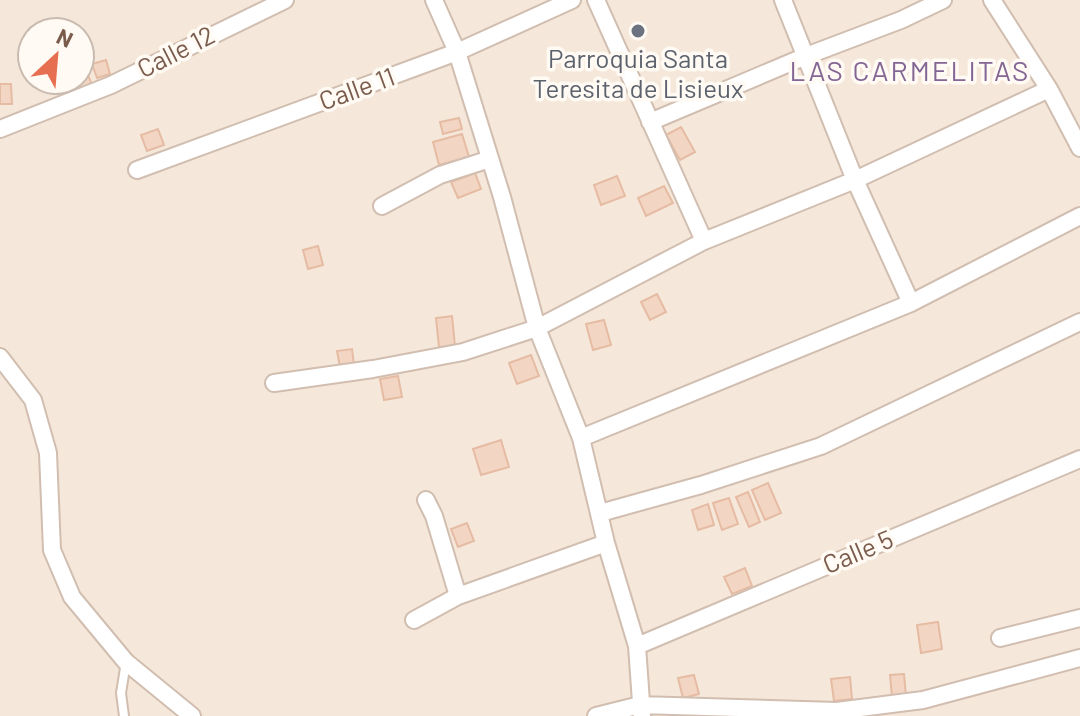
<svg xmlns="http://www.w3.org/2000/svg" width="1080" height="716" font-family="Barlow,sans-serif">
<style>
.residential{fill:#f5e8da;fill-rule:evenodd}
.building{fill:#f3d5c3;stroke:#e6bba3;stroke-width:2}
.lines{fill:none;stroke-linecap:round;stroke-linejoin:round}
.service-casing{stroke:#d1beb0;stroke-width:12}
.minor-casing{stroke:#d1beb0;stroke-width:20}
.service{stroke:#fff;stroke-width:8}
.minor{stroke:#fff;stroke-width:16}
.worship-dot{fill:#6b7280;stroke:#fffaf3;stroke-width:3}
.labels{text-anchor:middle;stroke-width:7;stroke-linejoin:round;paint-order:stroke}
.street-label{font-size:26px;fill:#7a5c4d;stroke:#fffaf3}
.worship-label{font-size:26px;fill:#5b616d;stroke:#fffaf3}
.neighbourhood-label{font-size:28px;letter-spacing:2px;fill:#846695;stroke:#fffaf3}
</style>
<rect width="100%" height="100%" fill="#fdf6ec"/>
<!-- residential -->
<path class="residential" d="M0,0h1080v716h-1080zM32,32h48v48h-48z"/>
<!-- building -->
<path class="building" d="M106,60l4,14 -13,4 -5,-14z
M84,65l8,20 -14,5 -4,-10h6v-14z
M56,80h16l3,7 -12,6z
M0,84h11l1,20h-12z
M459,118l3,11 -19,5 -3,-12z
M681,127l14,25 -15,8 -14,-25z
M158,129l6,16 -17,6 -6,-16z
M462,134l7,23 -30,8 -6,-23z
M475,173l6,16 -23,9 -7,-16z
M617,176l8,20 -24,9 -7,-20z
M664,186l9,17 -27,13 -8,-18z
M318,246l5,19 -15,4 -5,-19z
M657,294l9,18 -16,8 -9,-18z
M452,316l3,30 -16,1 -3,-29z
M604,320l7,25 -18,5 -7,-26z
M352,349l2,16 -14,2 -3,-16z
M531,355l8,21 -22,8 -8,-21z
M398,376l4,21 -18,3 -4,-21z
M501,440l8,27 -28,8 -8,-26z
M768,483l13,30 -16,7 -13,-30z
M748,492l12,30 -11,5 -13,-30z
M729,498l9,26 -16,6 -9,-27z
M708,504l6,21 -16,5 -6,-20z
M467,523l7,18 -16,6 -7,-18z
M745,568l7,18 -20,8 -8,-17z
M938,622l4,27 -21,4 -4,-28z
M904,674l2,22 -14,1 -2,-22z
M694,675l5,19 -16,4 -5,-20z
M850,677l2,22 -18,2 -3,-22z"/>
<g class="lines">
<defs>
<path id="service" d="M124,716l-3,-23 5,-31"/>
<path id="minor" d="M434,0l23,52 45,145 35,131 44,110 25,105 31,103 5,70
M596,0l108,241
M783,0l72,180 56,123
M992,0l57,89 31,59
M650,122l156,-66 95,-36 42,-20
M0,129l111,-44 174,-85
M137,170l320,-118 115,-52
M382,206l58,-31 50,-16
M0,357l33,43 15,53 4,97 20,47 54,65 66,54
M274,383l99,-14 90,-17 74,-24 167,-87 151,-61 194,-91
M581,438l330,-135 169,-87
M426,500l8,16 24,80
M600,513l101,-28 120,-39 259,-124
M414,620l44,-24 148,-53
M1000,638l80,-20
M637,646l443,-187
M596,716l44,-11 197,6 86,-11 157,-42"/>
</defs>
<!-- service casing -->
<use href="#service" class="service-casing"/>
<!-- minor casing -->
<use href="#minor" class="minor-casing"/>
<!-- service -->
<use href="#service" class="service"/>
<!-- minor -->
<use href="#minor" class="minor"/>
</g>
<!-- markers -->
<circle class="worship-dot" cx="638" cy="31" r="8"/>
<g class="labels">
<!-- street labels -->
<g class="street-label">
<text transform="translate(176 52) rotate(-27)" y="9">Calle 12</text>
<text transform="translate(357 89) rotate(-20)" y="9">Calle 11</text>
<text transform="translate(858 552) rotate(-23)" y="9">Calle 5</text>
</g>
<!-- worship labels -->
<g class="worship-label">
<text x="638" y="68">Parroquia Santa<tspan x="638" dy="30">Teresita de Lisieux</tspan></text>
</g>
<!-- neighbourhood labels -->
<g class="neighbourhood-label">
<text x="910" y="81">LAS CARMELITAS</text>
</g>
</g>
<!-- north arrow -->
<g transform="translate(56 56) rotate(26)"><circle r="38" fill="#fffaf3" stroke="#cabbb1" stroke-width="2"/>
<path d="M0-6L14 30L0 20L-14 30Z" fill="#e76f51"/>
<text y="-12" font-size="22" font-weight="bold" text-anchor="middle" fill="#7a5c4d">N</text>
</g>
</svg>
